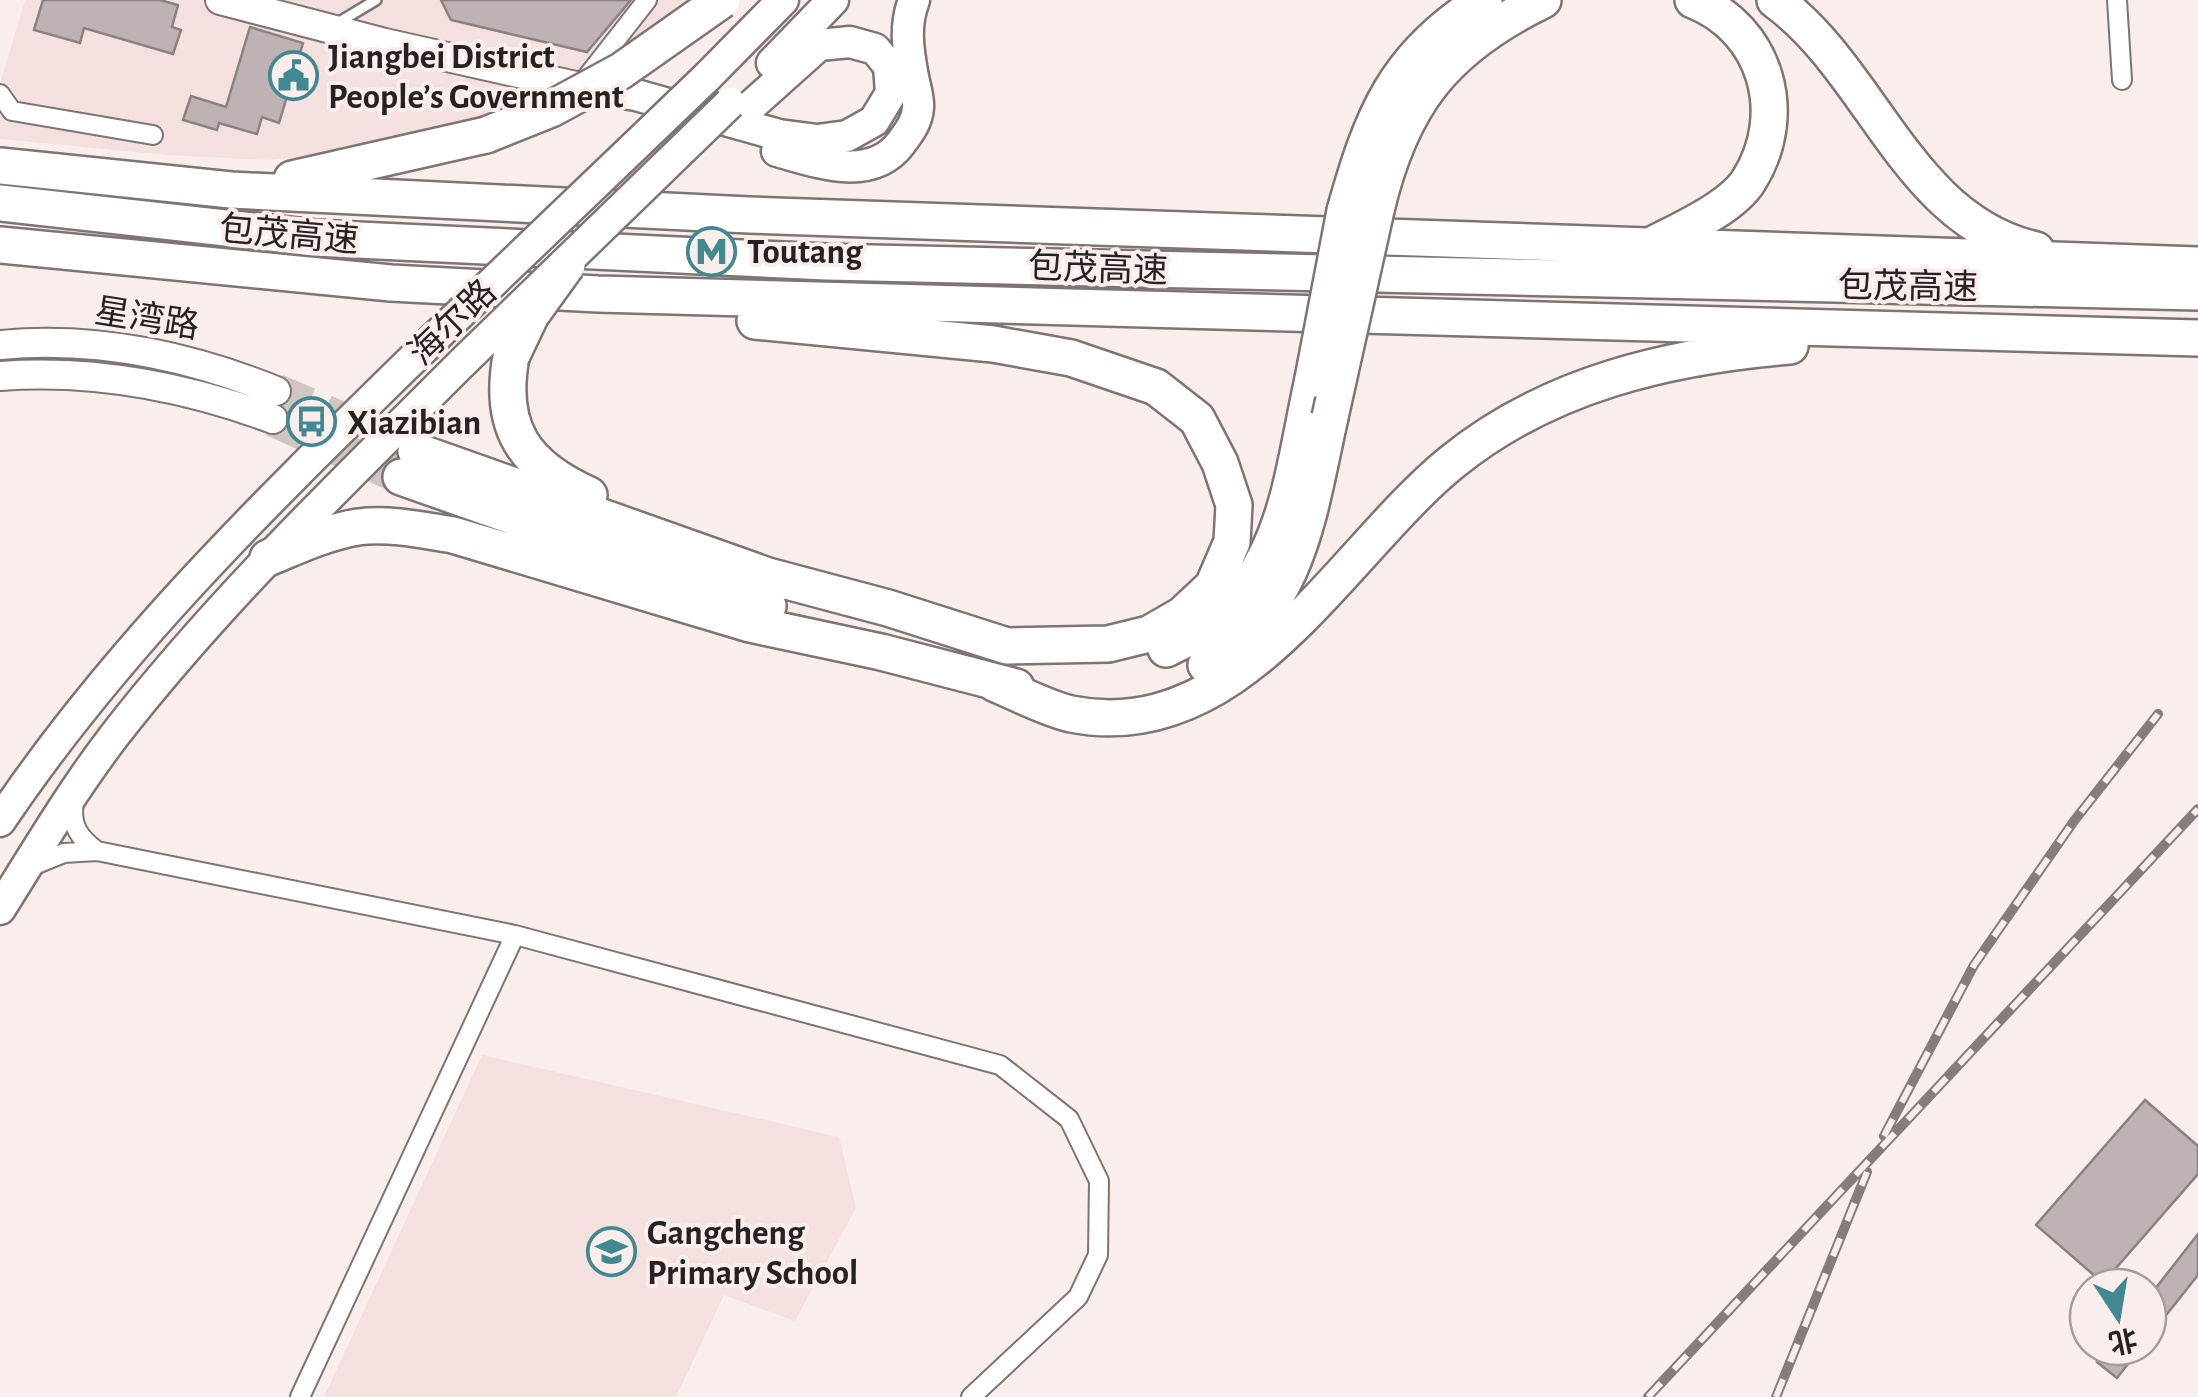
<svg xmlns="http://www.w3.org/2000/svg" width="2198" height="1397" font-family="'Alegreya Sans','Noto Sans SC',sans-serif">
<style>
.built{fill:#f4e0de}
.building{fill:#beb3b2;stroke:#8a8180;stroke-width:2.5}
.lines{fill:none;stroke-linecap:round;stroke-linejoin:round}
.highway-tunnel{stroke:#cfc5c3;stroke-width:35;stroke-dasharray:35 18;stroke-linecap:butt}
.lane-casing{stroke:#7e7473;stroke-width:14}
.street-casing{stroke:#7e7473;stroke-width:22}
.secondary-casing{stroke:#7e7473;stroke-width:32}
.primary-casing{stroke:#7e7473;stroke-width:35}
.highway-casing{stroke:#7e7473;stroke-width:40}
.lane{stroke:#fff;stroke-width:9}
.street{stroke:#fff;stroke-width:18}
.secondary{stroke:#fff;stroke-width:28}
.primary{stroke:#fff;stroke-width:30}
.highway{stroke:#fff;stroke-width:35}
.rail-casing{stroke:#857d7c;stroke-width:10}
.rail{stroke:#f9eeec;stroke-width:6;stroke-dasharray:19;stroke-linecap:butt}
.primary-bridge-casing{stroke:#7e7473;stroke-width:35;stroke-linecap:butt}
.highway-bridge-casing{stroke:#7e7473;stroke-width:40;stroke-linecap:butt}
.primary-bridge{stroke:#fff;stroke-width:30}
.highway-bridge{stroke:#fff;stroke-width:35}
.labels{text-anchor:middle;stroke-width:8;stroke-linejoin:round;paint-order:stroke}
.poi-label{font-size:35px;font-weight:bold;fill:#262221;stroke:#f9eeec;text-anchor:start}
.street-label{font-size:35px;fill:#262221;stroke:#f9eeec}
</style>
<rect width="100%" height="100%" fill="#f9eeec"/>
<!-- built -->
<path class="built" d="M25,0h678l-103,68 -88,42 -108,31 -77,14 -61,5 -99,-5 -167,-16v-55z
M482,1055l357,82 17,71 -61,113 -71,-26 -48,102h-352z"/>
<!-- building -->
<path class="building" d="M43,0h117l18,5 -6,22 9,3 -8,24 -89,-26 -4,15 -46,-13z
M441,0h190l-44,52 -136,-32z
M250,27l53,16 -24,80 -17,-6 -5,17 -38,-11 -2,7 -34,-10 8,-24 35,11z
M2145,1100l53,46v28l-95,109 -67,-58z
M2198,1234v41l-50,63v-40z
M2109,1347h32l-24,31 -20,-16z"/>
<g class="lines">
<!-- highway-tunnel -->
<path class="highway-tunnel" d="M276,391l139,60
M273,419l128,58"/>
<defs>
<path id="lane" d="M336,24l40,-24"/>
<path id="street" d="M2117,0l5,80
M583,82l64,-82
M0,94l12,17 141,24
M74,802c-4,23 5,36 23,49
M32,866l32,-13 33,-2 418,84 485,130 69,54 30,62 -1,74 -20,42 -107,100
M300,1397l215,-462"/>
<path id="secondary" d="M220,0l165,43 195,44
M0,345c96,-9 187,10 276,46
M0,376c95,-7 184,10 273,43"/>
<path id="primary" d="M772,63l61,-63
M706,78l77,-78
M580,87l56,8 143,40 38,5 30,-4 27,-15 17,-28 -2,-27 -14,-17 -25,-7 -31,3 -77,69
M777,151c40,11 94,32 124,-8 8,-11 16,-21 17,-35 1,-9 -3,-21 -5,-31 -5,-27 -9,-51 1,-77
M0,821c119,-177 272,-324 424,-473
M0,909c37,-59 72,-118 114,-173 105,-135 228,-253 349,-374"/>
<path id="highway" d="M1775,0c98,71 132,221 261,250
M0,166l231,24 518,25 1449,50
M292,179l194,-44
M0,203l315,35 512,24 1371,30
M1376,210c25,-107 69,-162 167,-210
M1345,211c27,-96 50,-156 139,-211
M1654,244c27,-14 79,-37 95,-64 41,-65 18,-151 -56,-180
M0,245l391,38 207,11 1600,44
M511,357c-13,71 13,109 78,138
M416,451l352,125 120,32 119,38 101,-2 41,-10 33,-19 31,-29 19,-44 2,-37 -14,-42 -23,-44 -41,-32 -85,-29 -78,-14 -238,-23
M401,477l367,129
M268,558c29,-12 59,-26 90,-31 32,-4 64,3 95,8l297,89 131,28 135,35
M1166,649c120,-55 122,-156 147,-270
M1206,665c94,-57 102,-150 124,-248
M994,683c24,10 51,25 77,31 170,34 270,-162 381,-252 96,-78 217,-106 338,-116"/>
</defs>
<!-- lane casing -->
<use href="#lane" class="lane-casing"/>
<!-- street casing -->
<use href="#street" class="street-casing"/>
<!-- secondary casing -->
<use href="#secondary" class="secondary-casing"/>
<!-- primary casing -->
<use href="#primary" class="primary-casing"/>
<!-- highway casing -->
<use href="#highway" class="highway-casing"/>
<!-- lane -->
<use href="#lane" class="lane"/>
<!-- street -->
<use href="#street" class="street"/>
<!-- secondary -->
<use href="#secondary" class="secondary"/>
<!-- primary -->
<use href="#primary" class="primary"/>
<!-- highway -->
<use href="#highway" class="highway"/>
<defs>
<path id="rail" d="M1884,1136l90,-171 100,-144 84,-107
M1648,1397l550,-588
M1776,1397l91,-225"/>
</defs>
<!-- rail casing -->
<use href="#rail" class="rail-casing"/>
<!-- rail -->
<use href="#rail" class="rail"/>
<defs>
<path id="primary-bridge" d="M424,348l282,-270
M463,362l267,-259"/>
<path id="highway-bridge" d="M486,135l65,-26 70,-38 101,-71
M511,357l20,-42 36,-50
M1313,379l32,-168
M1330,417l46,-207"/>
</defs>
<!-- primary-bridge casing -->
<use href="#primary-bridge" class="primary-bridge-casing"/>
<!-- highway-bridge casing -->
<use href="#highway-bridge" class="highway-bridge-casing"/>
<!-- primary-bridge -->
<use href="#primary-bridge" class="primary-bridge"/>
<!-- highway-bridge -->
<use href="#highway-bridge" class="highway-bridge"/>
</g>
<!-- icons -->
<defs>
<symbol id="civic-ring" viewBox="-11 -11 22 22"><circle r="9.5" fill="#f9eeec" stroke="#428891" stroke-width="1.5"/><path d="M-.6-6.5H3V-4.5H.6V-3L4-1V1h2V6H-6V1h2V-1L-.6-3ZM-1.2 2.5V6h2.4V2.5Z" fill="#428891"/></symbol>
<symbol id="metro-ring" viewBox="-11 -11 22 22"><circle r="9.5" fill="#f9eeec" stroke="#428891" stroke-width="1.5"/><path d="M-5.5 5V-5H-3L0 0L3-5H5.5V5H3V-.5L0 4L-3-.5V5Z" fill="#428891"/></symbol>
<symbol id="bus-ring" viewBox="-11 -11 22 22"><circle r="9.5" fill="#f9eeec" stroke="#428891" stroke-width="1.5"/><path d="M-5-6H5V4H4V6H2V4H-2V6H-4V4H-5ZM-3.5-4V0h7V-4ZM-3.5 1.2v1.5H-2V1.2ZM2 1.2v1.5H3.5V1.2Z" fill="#428891"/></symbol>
<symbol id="school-ring" viewBox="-11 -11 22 22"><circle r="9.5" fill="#f9eeec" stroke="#428891" stroke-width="1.5"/><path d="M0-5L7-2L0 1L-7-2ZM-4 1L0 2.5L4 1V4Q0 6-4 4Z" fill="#428891"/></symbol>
</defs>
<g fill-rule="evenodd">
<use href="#civic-ring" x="266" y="48" width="55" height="55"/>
<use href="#metro-ring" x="684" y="224" width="55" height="55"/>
<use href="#bus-ring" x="284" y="394" width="55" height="55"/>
<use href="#school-ring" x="584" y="1224" width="55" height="55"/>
</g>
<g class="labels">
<!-- poi labels -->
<g class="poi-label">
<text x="328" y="68">Jiangbei District<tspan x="328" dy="40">People’s Government</tspan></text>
<text x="747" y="263">Toutang</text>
<text x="347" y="434">Xiazibian</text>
<text x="647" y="1244">Gangcheng<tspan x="647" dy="40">Primary School</tspan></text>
</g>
<!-- street labels -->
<g class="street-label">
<text transform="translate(289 234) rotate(5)" y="12">包茂高速</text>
<text transform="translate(1098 268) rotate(2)" y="12">包茂高速</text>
<text transform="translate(1908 286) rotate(1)" y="12">包茂高速</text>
<text transform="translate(147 318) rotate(9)" y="12">星湾路</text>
<text transform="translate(452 322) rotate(-44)" y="12">海尔路</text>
</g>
</g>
<!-- north arrow -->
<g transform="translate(2118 1317) rotate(168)"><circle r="48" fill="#f9eeec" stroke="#a59c9b" stroke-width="2.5"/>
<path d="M0-8L18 38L0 25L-18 38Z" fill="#428891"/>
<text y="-15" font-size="28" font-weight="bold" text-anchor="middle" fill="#262221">北</text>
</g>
</svg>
